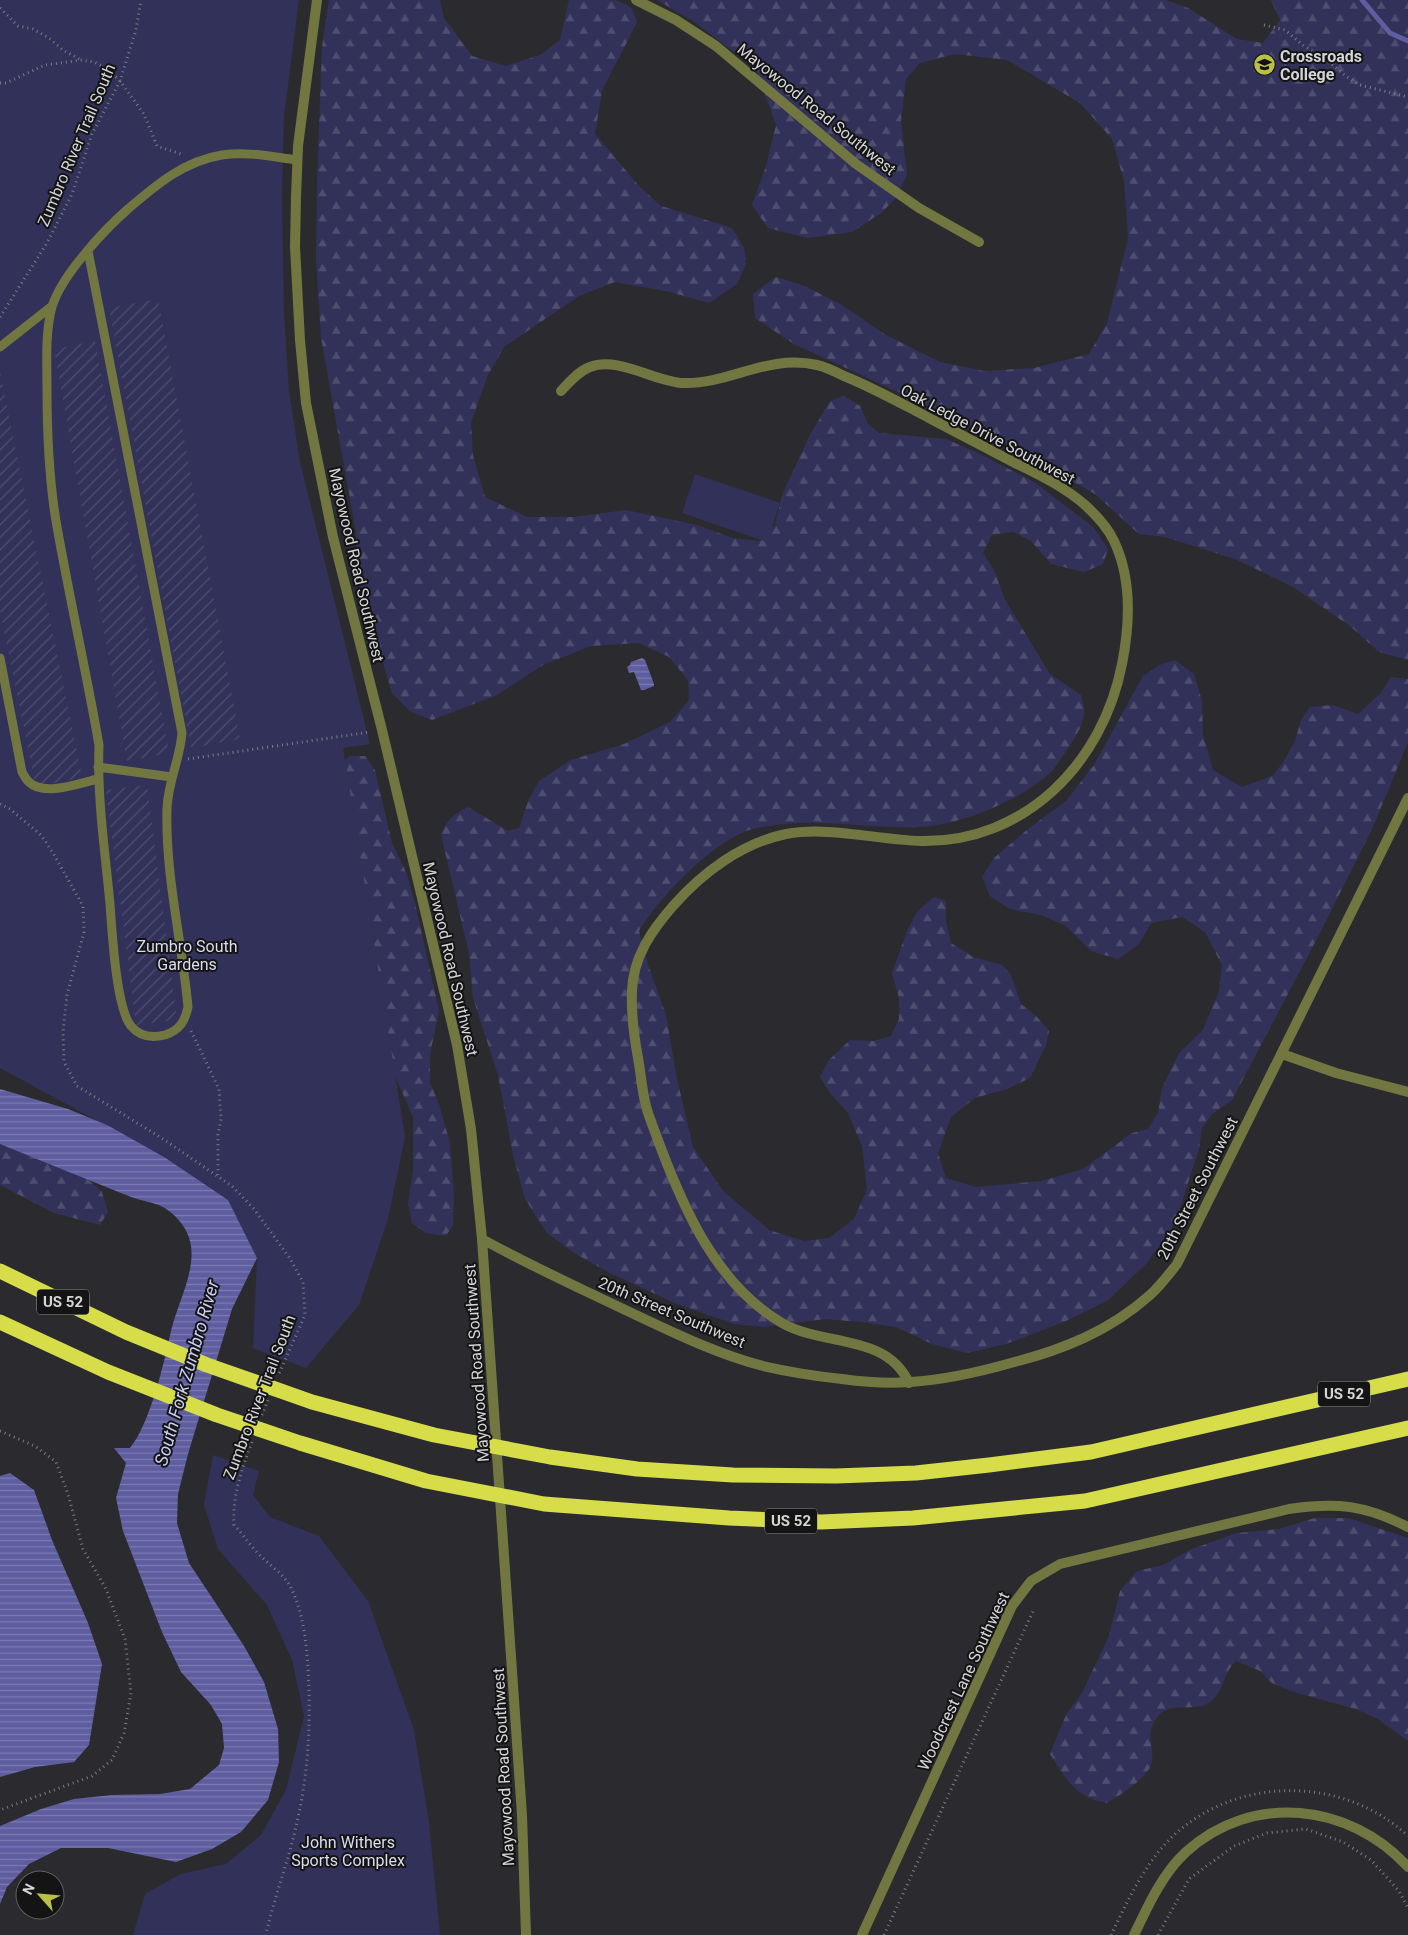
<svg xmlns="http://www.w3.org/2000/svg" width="1408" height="1935" font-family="Roboto,sans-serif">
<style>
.forest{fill:url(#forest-firs)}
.park{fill:#323159}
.garden{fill:url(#garden-furrows)}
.water{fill:url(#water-rules)}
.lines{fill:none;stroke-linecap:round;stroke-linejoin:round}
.stream{stroke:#5e5da0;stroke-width:5}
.path{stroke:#7c7c7f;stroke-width:3;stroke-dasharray:1 4;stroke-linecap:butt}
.service{stroke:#727641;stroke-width:9}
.minor{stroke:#727641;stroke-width:10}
.tertiary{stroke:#727641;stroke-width:10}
.motorway{stroke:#d6dd49;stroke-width:15}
.labels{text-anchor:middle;stroke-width:4;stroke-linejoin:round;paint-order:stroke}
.shield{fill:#141415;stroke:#9b9b9d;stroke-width:1}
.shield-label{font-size:15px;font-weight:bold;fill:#d5d5d7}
.poi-label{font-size:16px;font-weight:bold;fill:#d5d5d7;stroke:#141415;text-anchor:start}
.street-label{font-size:16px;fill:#d5d5d7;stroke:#141415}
.park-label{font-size:16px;fill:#dadcf0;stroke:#141415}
.water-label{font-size:18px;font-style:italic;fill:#cbcdf4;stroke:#141415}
</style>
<defs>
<pattern id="forest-firs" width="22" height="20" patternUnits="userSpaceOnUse" patternTransform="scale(1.25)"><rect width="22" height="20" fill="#323159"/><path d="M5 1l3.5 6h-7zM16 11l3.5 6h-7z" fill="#4f4e70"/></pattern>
<pattern id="garden-furrows" width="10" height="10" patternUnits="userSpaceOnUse" patternTransform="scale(1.25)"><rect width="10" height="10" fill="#323159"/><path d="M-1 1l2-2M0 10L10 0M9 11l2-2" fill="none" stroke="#4f4e70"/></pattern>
<pattern id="water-rules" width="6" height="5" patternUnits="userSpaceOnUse" patternTransform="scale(1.25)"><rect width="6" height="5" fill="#5e5da0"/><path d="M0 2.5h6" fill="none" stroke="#7c7bb1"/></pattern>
</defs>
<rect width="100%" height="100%" fill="#2b2b2f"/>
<!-- forest -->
<path class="forest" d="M329,0h111l4,18 28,38 34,10 34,-11 20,-15 9,-40h46l16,7 6,15 -35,69 -7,43 44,52 22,20 71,22 12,20 2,16 -9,20 -28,19 -39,-11 -55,-10 -36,14 -75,51 -16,28 -17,47 2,34 12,41 42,20h47l52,-7 71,15 36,13 26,3 16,-16 7,-30 29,-62 19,-32 14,-5 16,10 8,18 11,9 67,6 32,14 56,29 59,45 15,22 -5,15 -19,8 -33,-8 -20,-23 -18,-9 -21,3 -9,18 11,17 11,30 45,74 31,21c1,5 3,10 3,15 1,15 -12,32 -20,44 -4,5 -7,11 -11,16 -27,28 -94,56 -134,57 -55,2 -111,-12 -166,2 -38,9 -95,70 -114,102l9,34 18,50 11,64 16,68 30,44 46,39 35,11 25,-3 25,-19 13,-29 -5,-44 -14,-33 -18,-20 -10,-16 9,-17 21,-20 24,1 17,-5 8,-17v-21l-7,-25 15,-42 10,-19 17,-15 12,4v20l5,22 22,14 29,8 9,10 10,29 16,13 12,14 -3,14 -16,33 -23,11 -32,9 -24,19 -13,36 8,25 30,9 66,-6 41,-12 49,-36 16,-4 10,-16 4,-25 17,-35 24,-23 16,-39 3,-26 -17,-33 -23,-15 -31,6 -12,21 -21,15 -27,-8 -25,-25 -25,-11 -31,-6 -20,-13 -8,-19 13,-20 33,-28 38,-28 28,-36 49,-89 17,-11 15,-5 19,14 8,27 1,34 10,35 29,17 30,-11 10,-12 13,-23 6,-21 9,-13 23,-2 25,9 23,-21 10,-16 17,2v63l-2,5 -34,82 -51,102 -89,169 -20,14 -10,14 -3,21 -24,74 -29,41 -39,37 -41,20 -60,23 -39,9 -35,-9 -36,-17 -35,-5 -36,-3 -63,8 -28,-3 -57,-20 -67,-31 -36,-20 -27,-20 -22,-34 -12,-44 -15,-80 -25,-77 -4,-45 -28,-118c4,-13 14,-22 27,-28l40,24 11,-3 9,-27 11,-20 32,-21 53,-16 46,-22 19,-22 -1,-20 -19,-23 -30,-14 -48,3 -48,19 -46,30 -65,25 -21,-8 -19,-19 -36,-122v-39l-35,-194 -5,-78 1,-80 5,-134z
M657,0h509l22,8 49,31 26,4 17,-23 -9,-20h137v660l-29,-8 -29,-26 -57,-39 -58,-28 -70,-22 -26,-3 -44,-40 -58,-33 -74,-39 -169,-78 -39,-26 -2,-24 23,-17 29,9 37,19 44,30 54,27 44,9 50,-3 55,-14 18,-31 21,-85 -4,-57 -12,-42 -32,-36 -73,-43 -52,-6 -35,9 -14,16 -5,42 6,54 -12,24 -14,14 -29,19 -44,6 -40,-10 -16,-23 14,-39 10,-41 -20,-56 -60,-46z
M350,756h15l10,14 17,73 14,29 9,31 24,108 -9,43v29l9,21 11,39 4,51 -1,31 -7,11 -20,-3 -14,-10 -4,-19 5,-33v-54l-32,-73 -41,-280z
M0,1134l75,34 27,24 6,20 -8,13 -46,-12 -54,-28z
M1315,1518h33l60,20v203l-30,-22 -22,-10 -59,-16 -24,-9 -13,-13 -24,-10c-14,12 -11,33 -29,43 -13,7 -37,-2 -48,11 -18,19 0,39 -10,54 -10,15 -28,25 -42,34 -32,-5 -41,-24 -57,-49l16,-39 16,-22 27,-57 11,-45 17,-20 26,-6 29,-16 45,-16 42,-4z"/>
<!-- park -->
<path class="park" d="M0,0h299l-15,116 -2,77 2,121 5,77 11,71 70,282 -27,4 62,389 -17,82 -29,86 -53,63 -53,-20 4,-90 -29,-58 -64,-43 -164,-89z
M695,474l85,29 -13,39 -85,-29z
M213,1455l46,16 -6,24 17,22 49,19 49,65 46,129 15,92 11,113h-307l12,-41 36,-20 45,-10 35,-29 25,-45 18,-74 -12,-56 -25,-55 -49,-56 -14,-44z"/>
<!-- garden -->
<path class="garden" d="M158,299l82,440 -49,9 -82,-440z
M95,341l74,412 -42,8 -73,-412z
M0,372l82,405 -46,10 -36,-177z
M147,785l30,235 -41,5 -30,-235z"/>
<!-- water -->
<path class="water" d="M642,658l3,2 9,24v2l-10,4h-3l-7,-18 -5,1 -2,-6 3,-2 1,-3z
M0,1089l68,20 39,16 57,32 64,43 29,58 -25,51 -44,145 -10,40 -1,29 12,40 55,83 20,36 14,47 1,33 -11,38 -27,32 -29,17 -36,13 -68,-14h-47l-32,16 -22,23 -7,17v-78l41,-17 33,-10 38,-4 48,-1 30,-5 29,-24 5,-17 -2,-24 -11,-19 -30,-33 -19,-40 -39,-101 -7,-33 10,-35 -12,-15h16c20,-24 34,-85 41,-117 6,-26 24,-58 20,-85 -2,-16 -14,-31 -28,-39 -9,-5 -22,-6 -32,-10 -44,-18 -88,-35 -131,-53z
M10,1473l24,17 18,50 36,83 14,41 -13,81 -15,17 -39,5 -35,10v-301z"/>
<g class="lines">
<!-- stream -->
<path class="stream" d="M1362,0l28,33 18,8"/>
<!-- path -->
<path class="path" d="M0,8l18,18 15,3 16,9 14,12 18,10
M1264,25l21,5 19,16 24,15 19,16 13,8 48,12
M0,83h6l39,-18 37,-5 12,2 12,6 14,13 24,33 13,32 27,9
M0,317l47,-74 25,-49 20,-60 28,-53 16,-51 5,-30
M188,759l182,-27
M0,804l10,5 31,26 12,18 30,53 1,26 -17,63 -4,37 1,30 13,24 83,51 72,49 22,23 35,48 14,25 2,33 -27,61
M191,1031l28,58 2,30 -3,16v40
M262,1415l6,-15
M0,1431l35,15 21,16 12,32 15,55 23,40 19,50 6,54 -7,40 -12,27 -20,16 -92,34
M252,1442c-10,27 -20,54 -18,83 9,9 13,17 22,26 9,11 28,23 34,35 13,25 16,54 18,81 3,53 1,103 -11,155 -8,38 -23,75 -31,113
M884,1935l150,-326
M1111,1935c17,-35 34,-72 62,-99 65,-61 171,-60 235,0
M1158,1935l31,-56 45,-33 33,-13 39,-4 37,13 28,18 28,31 9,17"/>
<!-- service -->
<path class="service" d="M88,251l94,482c-2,26 -14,49 -15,75 -2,67 15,133 21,199 -3,14 -8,23 -23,28 -12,3 -25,2 -34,-9 -15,-18 -19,-96 -21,-122 -5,-53 -13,-106 -11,-159 -13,-75 -30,-149 -43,-224 -7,-43 -9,-88 -9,-132 0,-26 -2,-57 5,-82 9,-31 52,-77 76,-98 28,-24 56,-48 94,-54 25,-4 51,2 75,5
M0,347l52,-41
M0,658l22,114c2,3 4,8 7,10 15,15 51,1 69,-3
M98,767l74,10"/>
<!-- minor -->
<path class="minor" d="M636,0l40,20 40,26 140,118 63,44 60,34
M561,391c8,-9 18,-20 29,-24 28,-11 65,15 94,16 46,1 83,-29 133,-18 9,2 19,7 27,11 30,12 58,28 87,43 29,15 57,30 86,45 23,11 47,23 67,40 10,9 24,24 30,37 18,38 16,83 8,123 -19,99 -97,179 -201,177 -43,-1 -92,-15 -135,-7 -44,9 -83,38 -113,72 -21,24 -40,51 -41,85 -1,22 2,45 6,67 3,16 4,33 8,48 3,12 9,25 13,37 25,67 58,142 123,180 42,24 104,10 127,60
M1282,1054l54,19 72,19
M862,1935l150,-329 19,-25 29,-17 229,-55c48,-7 76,-4 119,18
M1134,1935c14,-29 28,-61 52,-83 66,-60 164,-49 222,15"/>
<!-- tertiary -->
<path class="tertiary" d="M317,0l-19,146 -2,51 -1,50 5,93 6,63 27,134 49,193 75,315 14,84 11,110 40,576 4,120
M482,1239c45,25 91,46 137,68 47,22 94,46 144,59 26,6 52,10 79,13 22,3 46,5 68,3 34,-2 69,-10 101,-19 51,-13 99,-32 139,-68 10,-9 19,-21 27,-31l231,-466"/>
<!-- motorway -->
<path class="motorway" d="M0,1271l126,61 81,33 105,37 122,33 116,22 87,12 96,6 103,1 80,-3 73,-8 102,-13 317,-73
M0,1322l108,50 109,43 83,28 126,38 118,23 185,14 92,4 92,-4 172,-17 323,-73"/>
</g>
<!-- icons -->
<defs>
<symbol id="university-disc" viewBox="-11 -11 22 22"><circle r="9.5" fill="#bac045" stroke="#141415"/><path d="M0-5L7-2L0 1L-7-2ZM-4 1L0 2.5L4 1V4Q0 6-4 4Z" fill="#111"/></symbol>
</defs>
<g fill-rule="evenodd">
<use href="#university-disc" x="1252" y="52" width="25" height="25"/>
</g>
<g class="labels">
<!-- shield labels -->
<g class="shield">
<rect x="37" y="1289.5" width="52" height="25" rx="4"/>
<rect x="1318" y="1381.5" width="52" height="25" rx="4"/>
<rect x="765" y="1508.5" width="52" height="25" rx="4"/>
</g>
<g class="shield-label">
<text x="63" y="1307">US 52</text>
<text x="1344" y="1399">US 52</text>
<text x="791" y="1526">US 52</text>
</g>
<!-- poi labels -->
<g class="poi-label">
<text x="1280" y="62">Crossroads<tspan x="1280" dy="18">College</tspan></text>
</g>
<!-- street labels -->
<g class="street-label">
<text transform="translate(817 109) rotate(39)" y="6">Mayowood Road Southwest</text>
<text transform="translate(76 145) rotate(-67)" y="6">Zumbro River Trail South</text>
<text transform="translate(988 434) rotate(28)" y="6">Oak Ledge Drive Southwest</text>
<text transform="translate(357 565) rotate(77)" y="6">Mayowood Road Southwest</text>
<text transform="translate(451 959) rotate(77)" y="6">Mayowood Road Southwest</text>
<text transform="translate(1197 1188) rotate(-63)" y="6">20th Street Southwest</text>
<text transform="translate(672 1312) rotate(23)" y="6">20th Street Southwest</text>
<text transform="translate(476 1363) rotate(-94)" y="6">Mayowood Road Southwest</text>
<text transform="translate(259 1397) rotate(-69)" y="6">Zumbro River Trail South</text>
<text transform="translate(963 1681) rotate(-65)" y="6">Woodcrest Lane Southwest</text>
<text transform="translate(503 1767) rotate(-93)" y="6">Mayowood Road Southwest</text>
</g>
<!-- park labels -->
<g class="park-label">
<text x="187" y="952">Zumbro South<tspan x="187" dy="18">Gardens</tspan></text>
<text x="348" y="1848">John Withers<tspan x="348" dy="18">Sports Complex</tspan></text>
</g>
<!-- water labels -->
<g class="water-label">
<text transform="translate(187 1373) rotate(-74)" y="6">South Fork Zumbro River</text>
</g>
</g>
<!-- north arrow -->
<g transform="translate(40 1895) rotate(297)"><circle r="24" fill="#141415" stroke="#616163"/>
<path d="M0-4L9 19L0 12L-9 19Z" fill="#bac045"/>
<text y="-8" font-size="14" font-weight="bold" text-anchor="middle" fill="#d5d5d7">N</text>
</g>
</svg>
